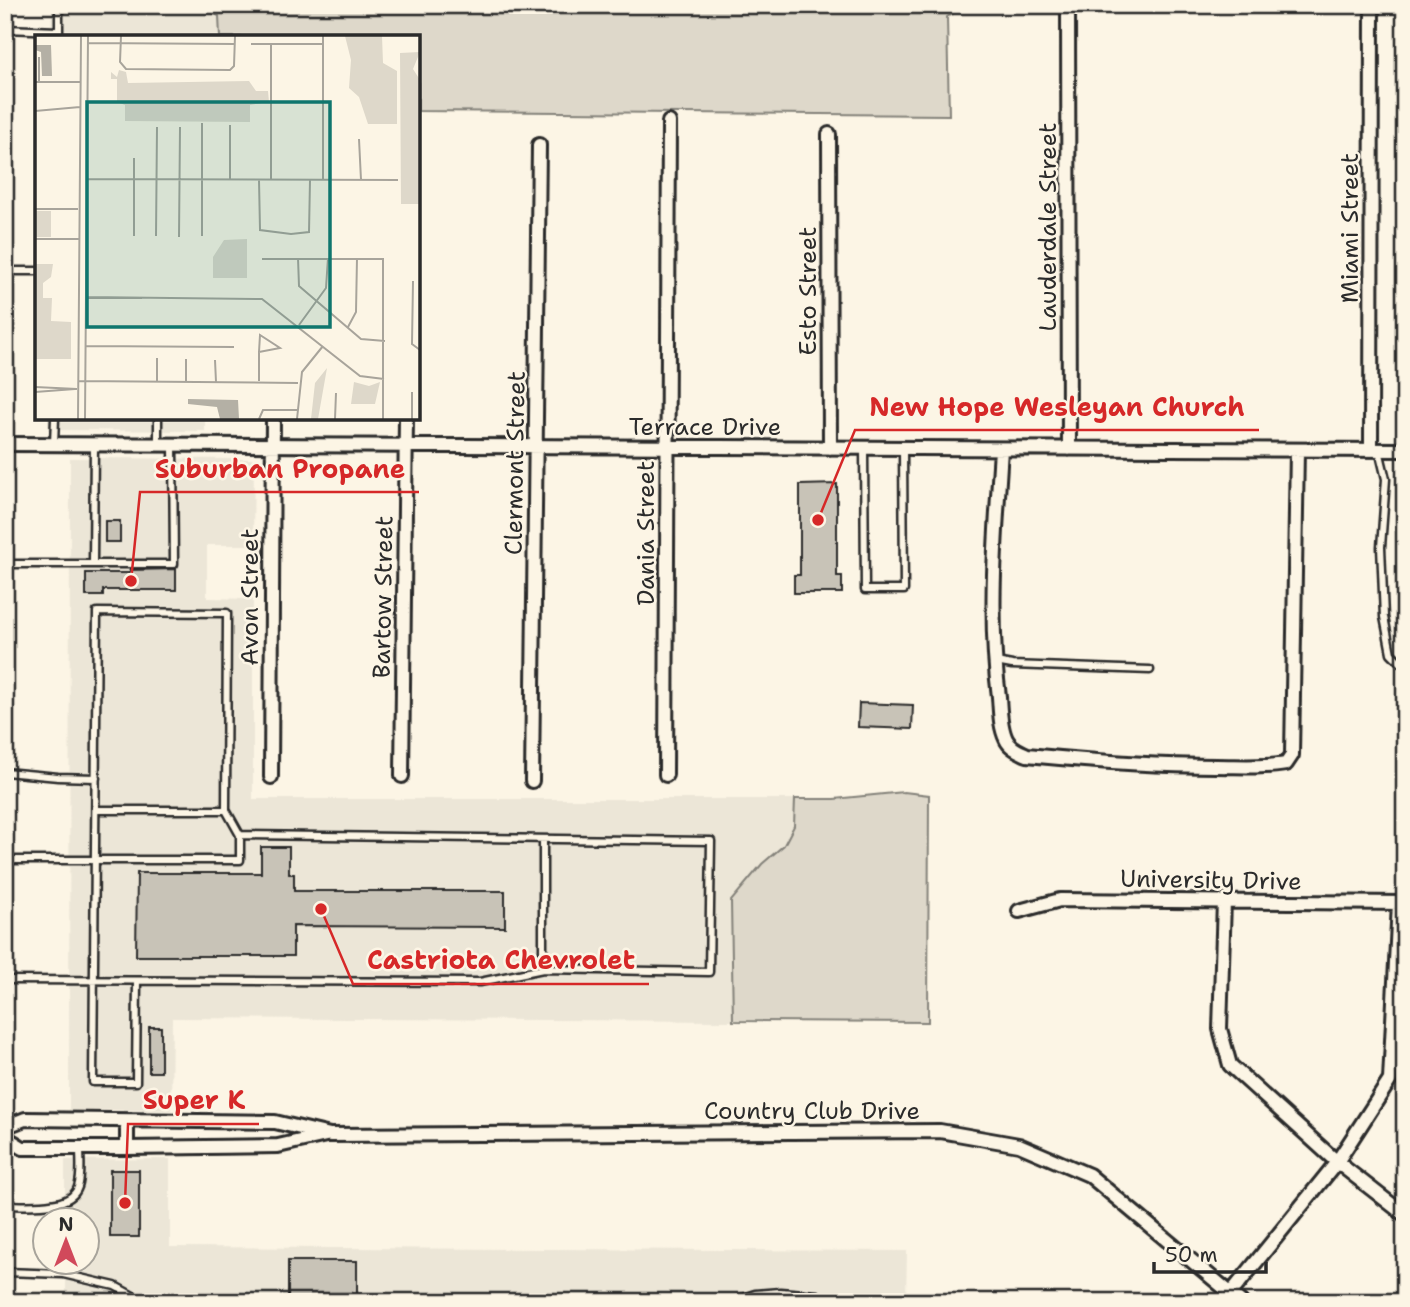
<svg xmlns="http://www.w3.org/2000/svg" width="1410" height="1307" font-family="'Shantell Sans',sans-serif">
<style>
.built{fill:#ece6d7}
.green{fill:#ded8ca;stroke:#84827a;stroke-width:2}
.building{fill:#c8c3b7;stroke:#2b2b2b;stroke-width:2}
.lines{fill:none;stroke-linecap:round;stroke-linejoin:round}
.service-casing{stroke:#2b2b2b;stroke-width:11}
.minor-casing{stroke:#2b2b2b;stroke-width:18}
.service{stroke:#fcf5e5;stroke-width:6}
.minor{stroke:#fcf5e5;stroke-width:12}
.labels{text-anchor:middle;stroke-width:5;stroke-linejoin:round;paint-order:stroke}
.street-label{font-size:24px;fill:#2b2b2b;stroke:#fcf5e5}
.inset-road{fill:none;stroke:#a8a49b;stroke-width:2}
.view{fill:#0f766e;fill-opacity:0.15;stroke:#0f766e;stroke-width:3.5}
.inset-edge{fill:none;stroke:#2b2b2b;stroke-width:3.5}
.leader{fill:none;stroke:#d62828;stroke-width:2.5}
.callout-dot{fill:#d62828;stroke:#fcf5e5;stroke-width:2.5}
.callout-label{font-size:26px;text-anchor:middle;font-weight:bold;fill:#d62828;stroke:#fcf5e5;stroke-width:5;stroke-linejoin:round;paint-order:stroke}
</style>
<rect width="100%" height="100%" fill="#fcf5e5"/>
<filter id="ink" filterUnits="userSpaceOnUse"><feTurbulence type="fractalNoise" baseFrequency=".0143" numOctaves="2"/><feDisplacementMap in="SourceGraphic" scale="14" xChannelSelector="R" yChannelSelector="G"/><feConvolveMatrix kernelMatrix="1 2 1 2 8 2 1 2 1" color-interpolation-filters="sRGB"/></filter>
<g filter="url(#ink)">
<!-- built -->
<path class="built" d="M52,5h144l23,11 1,21h-169z
M48,418h157v13l-157,-1z
M70,458l184,1 -1,86h-46v53l46,1v200h542l-1,27 -10,19 -22,19 -31,37 2,120 -561,-3 -1,92h-102z
M170,1159v88l737,4 -1,51h-840v-40h22v-42l-23,-1v-59z"/>
<!-- green -->
<path class="green" d="M196,5h771l-20,12 2,98 -531,-4v-74h-198l-1,-21z
M904,792l25,3 -1,227 -195,-1 -2,-120 31,-37 22,-19 10,-19 1,-27h39z"/>
<!-- building -->
<path class="building" d="M837,484v92h5v17h-48v-18h6v-90z
M105,521h15v21h-15z
M176,569v21h-73v6h-17v-23h44v-3z
M859,703l54,2 -1,24 -54,-2z
M261,847h28v27h5v17h211v36l-212,-1v30h-157l1,-83h124z
M149,1027h12v45h-12z
M110,1170h29v67h-29z
M288,1261h69v41h-69z"/>
<g class="lines">
<defs>
<path id="service" d="M5,29l54,2
M59,37v-32
M5,271h32
M158,418v27
M54,444l1,-26
M864,448l1,142h39l-1,-142
M1379,450l7,29 -5,68 3,70 7,36 14,14
M5,564h169l-1,-119
M93,564l1,-120
M996,662l16,3 138,5
M5,772l53,5 38,1
M96,810h130
M543,839v130
M5,860c78,0 157,0 235,0v-25l-14,-25 1,-197 -130,-1 -4,470h43l1,-101
M5,980l475,2 63,-13 166,3 2,-131 -471,-6
M5,1205c20,0 66,5 73,-18 4,-11 2,-27 2,-39
M5,1272l58,2 52,12 29,16
M730,1302l25,-8 25,-2 37,3"/>
<path id="minor" d="M1068,5l1,444
M829,134l1,314
M5,444l1400,6
M1001,449c-5,83 -13,165 -2,248 1,13 1,30 7,42 4,9 13,12 21,16 63,6 126,11 189,11 24,0 47,2 70,-2l6,-9 5,-305
M1371,450l1,-445
M666,775l3,-653
M402,776l4,-358
M271,777l2,-359
M532,781l7,-636
M1224,901l-4,128 10,36 107,97 68,53
M1019,911l41,-11 345,3
M5,1127l20,-8 250,3 55,13 610,-4 79,14 70,30 152,127
M5,1137l18,11h104l151,-2 48,-11
M127,1148v-27
M1231,1293l106,-131 53,-82 9,-177"/>
</defs>
<!-- service casing -->
<use href="#service" class="service-casing"/>
<!-- minor casing -->
<use href="#minor" class="minor-casing"/>
<!-- service -->
<use href="#service" class="service"/>
<!-- minor -->
<use href="#minor" class="minor"/>
</g>
</g>
<g class="labels">
<!-- street labels -->
<g class="street-label">
<text transform="translate(1048 227) rotate(-90)" y="8">Lauderdale Street</text>
<text transform="translate(1350 228) rotate(-90)" y="8">Miami Street</text>
<text transform="translate(808 291) rotate(-90)" y="8">Esto Street</text>
<text x="705" y="435">Terrace Drive</text>
<text transform="translate(515 463) rotate(-89)" y="8">Clermont Street</text>
<text transform="translate(646 533) rotate(-90)" y="8">Dania Street</text>
<text transform="translate(250 597) rotate(-90)" y="8">Avon Street</text>
<text transform="translate(383 597) rotate(-89)" y="8">Bartow Street</text>
<text transform="translate(1211 880) rotate(1)" y="8">University Drive</text>
<text x="812" y="1119">Country Club Drive</text>
</g>
</g>
<!-- overview -->
<g transform="translate(35 35)">
<rect width="385" height="385" fill="#fcf5e5"/>
<path d="M310,1h37l1,27 14,8v53h-29l-9,-27 -10,-9 2,-28zM385,17l-7,17 7,11v124h-19l-1,-151zM84,35l7,2 2,11 121,-2 7,10h12l1,11 -19,3v17l-125,-1v-16l-8,-3v-23h-6v-7l6,5zM0,176h16v26h-16zM212,204v39h-34v-21l11,-17zM0,207l1,22h17l-2,13 -8,6v15h9l-1,23 20,1v37h-36zM292,333l-9,51h-7l4,-36zM319,347l15,4 11,-4 -5,22h-24z" fill="#ded8ca"/>
<path d="M0,10h16l1,31h-10l-1,-24 -6,-2zM153,364l50,1 1,19h-19l-3,-12 -29,-3z" fill="#b4b0a5"/>
<path class="inset-road" d="M86,1l-1,26 6,7 104,1 4,-4 1,-30M53,8l147,1M216,9h72M236,9v136M4,22v25M0,47h46M0,76l45,-4M195,90v54M324,104l2,41M52,144l311,1M224,145l1,50 31,4 18,-2 1,-52M288,145v-144M0,174h43M99,201v-78M121,201l1,-109M167,201v-113M144,202l1,-110M0,204h44M263,223l1,28 62,53 24,2M227,224h121v160M378,246l-1,63 8,6M51,262l176,2 98,77 24,3M52,263h55M264,290l27,-37 2,-30M313,292l8,-15 1,-54M51,311l148,1M224,317l21,-4 -20,-13 -1,17v29M122,323v23M180,325l1,22M43,346l220,2M151,346v-22M0,352l42,2M0,357l40,-3M377,357v27M43,384l3,-383M50,384l3,-383M224,384l4,-9h35M262,384l5,-47 21,-26M300,384l1,-26"/>
<path class="view" d="M52,67h243v225h-243z"/>
<rect width="385" height="385" class="inset-edge"/>
</g>
<!-- callouts -->
<path class="leader" d="M818 520L855 430H1259M131 581L140 492H419M321 909L353 984H649M125 1203L128 1124H259"/>
<g class="callout-dot">
<circle cx="818" cy="520" r="7"/>
<circle cx="131" cy="581" r="7"/>
<circle cx="321" cy="909" r="7"/>
<circle cx="125" cy="1203" r="7"/>
</g>
<g class="callout-label">
<text x="1057" y="416">New Hope Wesleyan Church</text>
<text x="280" y="478">Suburban Propane</text>
<text x="501" y="969">Castriota Chevrolet</text>
<text x="194" y="1109">Super K</text>
</g>
<!-- margin -->
<rect width="1410" height="1307" fill="none" stroke="#fcf5e5" stroke-width="28"/>
<rect x="14" y="14" width="1382" height="1279" fill="none" stroke="#2b2b2b" stroke-width="2.5" filter="url(#ink)"/>
<!-- north arrow -->
<g transform="translate(66 1241)"><circle r="33" fill="#fcf5e5" stroke="#a8a49b" stroke-width="2"/>
<path d="M0-5L12 26L0 18L-12 26Z" fill="#d1495b"/>
<text y="-10" font-size="19" font-weight="bold" text-anchor="middle" fill="#2b2b2b">N</text>
</g>
<!-- scale -->
<path d="M1154 1262v10h112v-10" fill="none" stroke="#2b2b2b" stroke-width="3.5"/>
<text x="1165" y="1262" font-size="21" fill="#2b2b2b" stroke="#fcf5e5" stroke-width="5" paint-order="stroke">50 m</text>
</svg>
